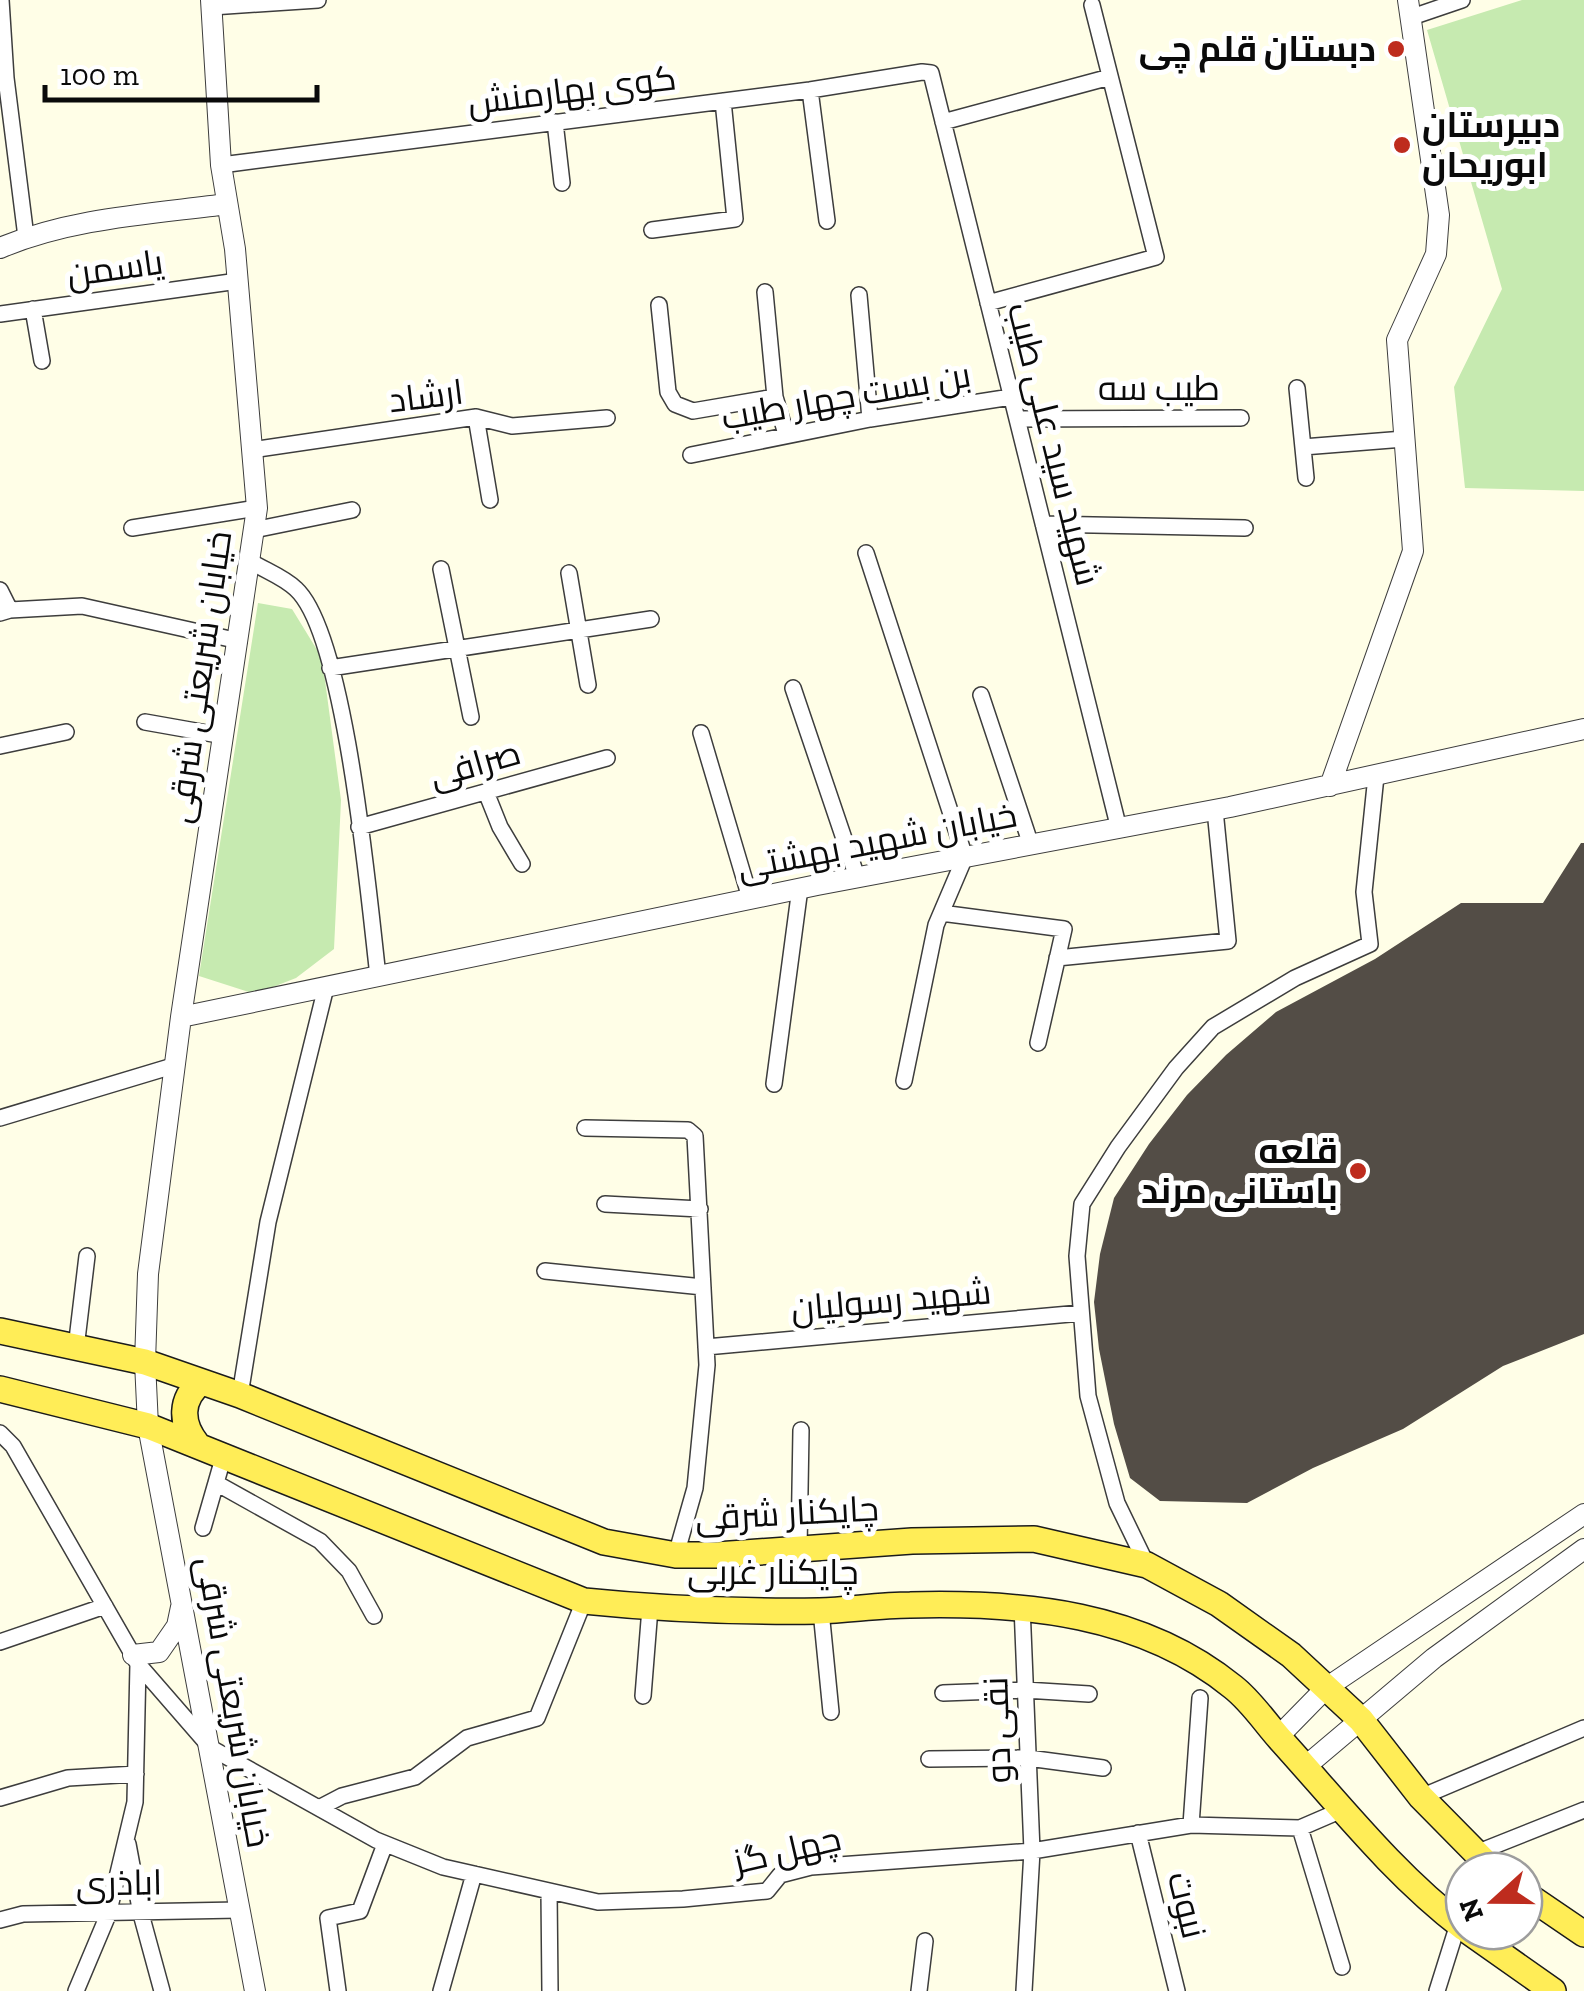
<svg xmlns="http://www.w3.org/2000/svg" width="1584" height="1991" font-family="'Zilla Slab',Cairo,serif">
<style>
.green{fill:#c6eab0}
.building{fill:#534d46}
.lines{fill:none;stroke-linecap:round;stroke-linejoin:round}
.minor-casing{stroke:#3d3d3d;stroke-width:18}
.tertiary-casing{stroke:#3d3d3d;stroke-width:22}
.primary-casing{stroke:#1b1b1b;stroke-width:28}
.minor{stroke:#fff;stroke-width:15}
.tertiary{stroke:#fff;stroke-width:20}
.primary{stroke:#ffed57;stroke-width:25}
.poi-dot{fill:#be2c1e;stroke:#fff;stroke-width:4}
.labels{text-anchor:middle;stroke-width:10;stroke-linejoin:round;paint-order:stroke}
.poi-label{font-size:35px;font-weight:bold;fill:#0a0a0a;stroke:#fff;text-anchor:end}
.street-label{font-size:35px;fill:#0a0a0a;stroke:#fff}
</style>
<rect width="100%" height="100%" fill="#fffee7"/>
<!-- green -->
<path class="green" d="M1522,0h62v491l-119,-3 -11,-101 48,-98 -75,-259z
M258,603l34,6 30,49 19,142 -7,149 -38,29 -41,16 -56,-18z"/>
<!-- building -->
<path class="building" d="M1581,843h3v491l-81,32 -100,63 -90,39 -66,35 -87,-2 -30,-23 -16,-54 -15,-75 -5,-47 6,-48 14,-56 35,-54 38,-49 39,-40 50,-43 99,-53 86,-56h82z"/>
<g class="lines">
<defs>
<path id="minor" d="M1,0l5,78 20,159
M212,7l106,-7
M1412,17l50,-17
M810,90l17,131
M555,122l7,61
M943,122l167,-45
M221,165l589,-75 112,-18 9,1 188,756
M652,230l83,-11 -12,-118
M765,292l10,105 11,37
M859,295l11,124
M988,303l168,-46 -64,-252
M659,305l9,87 7,12 18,7 82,-14
M33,309l9,52
M0,314l238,-33
M1297,388l9,90
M476,417l14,83
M1017,419l224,-1
M1303,447l101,-8
M252,450l224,-33 36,9 95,-8
M691,455l179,-36 141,-22
M1043,524l202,4
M132,528l125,-20
M254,530l98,-20
M866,553l99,304 -29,68 -32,156
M250,561c14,9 34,16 46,28 50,46 73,311 82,387
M441,569l30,148
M569,573l19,112
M0,590l10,20 -10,3
M10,610l72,-4 157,35
M330,668l321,-49
M793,688l64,189
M981,695l50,150
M145,722l79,14
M701,733l49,165
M0,746l66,-14
M486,792l14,35 22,37
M359,827l248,-69
M941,913l123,16 -26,114
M1057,958l171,-17 -13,-131
M774,1084l26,-196
M0,1118l176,-53
M585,1128l103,2 7,6 12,229 -12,123 -19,67
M605,1204l95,5
M545,1271l158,16
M706,1347l375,-34
M76,1348l11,-92
M240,1395l28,-173 58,-235
M0,1433l13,13 125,218 73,84 165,92 67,27 155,35 85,-3 84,-8 13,-16 31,-8 221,-16 159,-26 109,3 44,-19
M216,1483l104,58 29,30 25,45
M203,1528l21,-73
M799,1549l2,-119
M1147,1565l-30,-62 -29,-107 -11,-140 5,-52 36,-57 58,-79 37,-41 82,-49 75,-34 -6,-52 12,-116
M1022,1606l10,245 -8,140
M821,1611l10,101
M0,1642l105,-36
M943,1693l82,-3 64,4
M643,1696l7,-88
M929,1759l99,-1 75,10
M1421,1797l163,-69
M0,1798l68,-20 68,-4
M319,1808l23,-12 73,-19 52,-39 70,-20 47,-117
M1191,1825l9,-127
M1300,1828l42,139
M1138,1833l39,158
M128,1844l13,70 21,77
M1476,1853l108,-43
M549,1891l1,100
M0,1920l23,-6 216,-4
M76,1991l32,-76 27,-113 3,-138
M338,1991l-10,-73 32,-7 25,-67
M441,1991l33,-117
M919,1991l6,-50
M1437,1991l21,-67"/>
<path id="tertiary" d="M211,0l10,165 14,84 22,259 -76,509 -33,257 -3,88 3,64 107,565
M0,248c71,-30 151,-34 227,-44
M1330,786l83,-235 -16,-211 39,-86 3,-39 -31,-215
M181,1017l636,-132 413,-78 354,-78
M133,1655l26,-3 18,-26 4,-19
M1278,1737l48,-49 258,-174
M1306,1766l128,-108 150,-109"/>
<path id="primary" d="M0,1331l145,31 95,33 364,147 72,13h41l195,-14 122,-2 113,26 72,39 72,51 70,65 60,77 73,74
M0,1389l148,37 436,175c78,8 157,11 235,10 30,-1 61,-6 91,-6 114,-3 232,8 323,82 18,14 31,34 46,51 59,65 114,136 185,190
M197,1444c-17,-21 -17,-45 4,-62
M1524,1893l60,41
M1468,1931l85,60"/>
</defs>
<!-- minor casing -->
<use href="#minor" class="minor-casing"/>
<!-- tertiary casing -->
<use href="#tertiary" class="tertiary-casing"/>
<!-- primary casing -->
<use href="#primary" class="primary-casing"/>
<!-- minor -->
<use href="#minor" class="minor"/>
<!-- tertiary -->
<use href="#tertiary" class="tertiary"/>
<!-- primary -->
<use href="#primary" class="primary"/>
</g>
<!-- markers -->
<g class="poi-dot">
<circle cx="1396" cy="49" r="10"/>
<circle cx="1402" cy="145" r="10"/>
<circle cx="1358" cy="1171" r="10"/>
</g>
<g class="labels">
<!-- poi labels -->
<g class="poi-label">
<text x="1376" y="61">دبستان قلم چی</text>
<text x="1422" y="137" text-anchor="start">دبیرستان<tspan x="1422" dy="40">ابوریحان</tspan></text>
<text x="1338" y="1163">قلعه<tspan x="1338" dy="40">باستانی مرند</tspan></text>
</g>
<!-- street labels -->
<g class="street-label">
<text transform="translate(572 90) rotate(-7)" y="12">کوی بهارمنش</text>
<text transform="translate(115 268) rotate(-8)" y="12">یاسمن</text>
<text x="1159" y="400">طیب سه</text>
<text transform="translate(426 396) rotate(-7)" y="12">ارشاد</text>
<text transform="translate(846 396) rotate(-10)" y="12">بن بست چهار طیب</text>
<text transform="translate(1054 444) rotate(76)" y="12">شهید سید علی طیب</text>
<text transform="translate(199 677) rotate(-82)" y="12">خیابان شریعتی شرقی</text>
<text transform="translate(475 764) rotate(-16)" y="12">صرافی</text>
<text transform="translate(877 841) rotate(-11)" y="12">خیابان شهید بهشتی</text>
<text transform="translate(891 1300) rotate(-5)" y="12">شهید رسولیان</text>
<text transform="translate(787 1513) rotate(-3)" y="12">چایکنار شرقی</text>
<text x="773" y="1584">چایکنار غربی</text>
<text transform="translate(234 1702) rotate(80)" y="12">خیابان شریعتی شرقی</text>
<text transform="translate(997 1730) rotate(-92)" y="12">نقی دو</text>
<text transform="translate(787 1850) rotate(-13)" y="12">چهل گز</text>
<text transform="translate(119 1883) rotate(-1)" y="12">اباذری</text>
<text transform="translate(1187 1905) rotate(76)" y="12">نبوت</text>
</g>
</g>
<!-- north arrow -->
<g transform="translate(1494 1901) rotate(249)"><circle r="48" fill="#ffffff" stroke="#9d9d9d" stroke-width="2.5"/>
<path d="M0-8L18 38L0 25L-18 38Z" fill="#be2c1e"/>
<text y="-15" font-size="28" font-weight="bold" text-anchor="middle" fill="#0a0a0a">N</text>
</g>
<!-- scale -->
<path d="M45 85v15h272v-15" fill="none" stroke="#0a0a0a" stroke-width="5"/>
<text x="60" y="85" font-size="30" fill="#0a0a0a" stroke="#ffffff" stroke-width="8" paint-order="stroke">100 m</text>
</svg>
